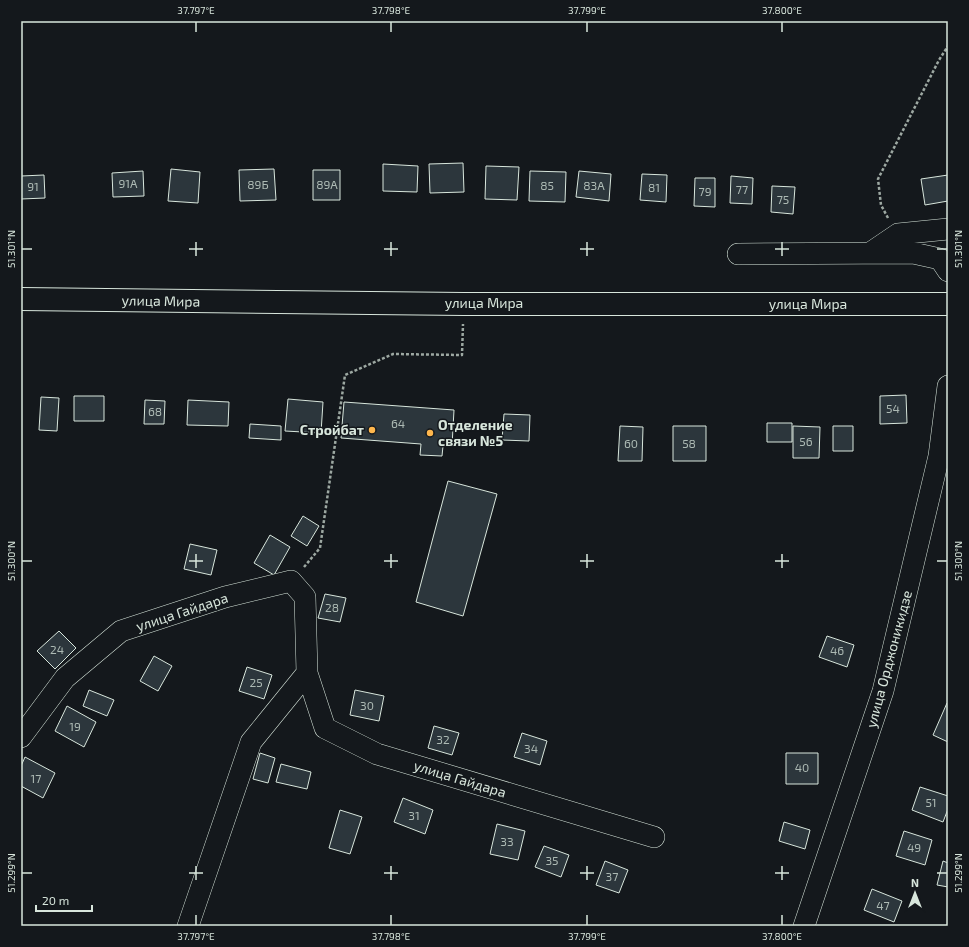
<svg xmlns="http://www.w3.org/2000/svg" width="969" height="947" font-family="'Exo 2',sans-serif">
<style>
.building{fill:#2c363c;stroke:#d8e6dc}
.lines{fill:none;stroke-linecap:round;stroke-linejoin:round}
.minor-casing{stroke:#d8e6dc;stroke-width:22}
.major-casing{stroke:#d8e6dc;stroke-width:24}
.path{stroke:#9da8a2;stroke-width:2.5;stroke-dasharray:3 2;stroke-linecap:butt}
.minor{stroke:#14181c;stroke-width:21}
.major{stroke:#14181c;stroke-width:22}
.ticks{fill:none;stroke:#d8e6dc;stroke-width:1.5}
.poi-dot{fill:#ffb74d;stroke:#14181c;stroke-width:1.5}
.labels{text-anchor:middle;stroke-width:3;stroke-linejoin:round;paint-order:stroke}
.number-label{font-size:12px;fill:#adbab4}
.street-label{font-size:14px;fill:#d8e6dc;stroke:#14181c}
.poi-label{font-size:14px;font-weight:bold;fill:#d8e6dc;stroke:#14181c;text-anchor:start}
.neatline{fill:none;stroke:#d8e6dc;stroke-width:1.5}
.ticks-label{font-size:10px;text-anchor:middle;fill:#d8e6dc}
</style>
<rect width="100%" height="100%" fill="#14181c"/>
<!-- building -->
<path class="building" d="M463,163l1,29 -34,1 -1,-29z
M383,164l35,2 -1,26 -34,-1z
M486,166l33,1 -2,33 -32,-1z
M171,169l29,3 -2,31 -30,-2z
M274,169l2,31 -36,1 -1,-31z
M313,170h27v30h-27z
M143,171l1,25 -31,1 -1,-24z
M530,171l36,1 -1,30 -36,-1z
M579,171l32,3 -2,27 -33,-4z
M642,174l25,1 -1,27 -26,-2z
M44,175l1,23 -24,1v-23z
M948,175v26l-23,4 -4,-26z
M731,176l22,2 -1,26 -22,-1z
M695,178h20v29l-21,-1z
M772,186l23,1 -2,27 -22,-2z
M906,395l1,28 -27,1v-28z
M74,396h30v25h-30z
M41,397l18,1 -2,33 -18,-1z
M288,399l35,3 -2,31 -36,-2z
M145,400l20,1 -1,23h-20z
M188,400l41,2 -1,24 -41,-1z
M344,402l110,8 -2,36h-9l-1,10 -22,-1 1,-11 -80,-6z
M504,414l26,1 -1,26 -27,-1z
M767,423h25v19h-25z
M250,424l31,2v14l-32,-2z
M620,426l23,1 -1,34h-24z
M673,426h33v35h-33z
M793,426l27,1 -1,31h-26z
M833,426h20v25h-20z
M448,481l49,13 -34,122 -47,-14z
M303,516l16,10 -12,20 -16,-10z
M270,535l20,12 -16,28 -20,-12z
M190,544l27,6 -6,25 -27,-6z
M325,594l21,4 -6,24 -22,-4z
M59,631l17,17 -21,21 -18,-18z
M827,636l27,9 -7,22 -28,-10z
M154,656l18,10 -14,25 -18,-10z
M247,667l25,8 -8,24 -25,-8z
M89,690l25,10 -7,16 -24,-10z
M355,690l29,6 -5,25 -29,-6z
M947,703l1,1v38l-15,-7z
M67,706l29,16 -12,25 -29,-16z
M434,726l25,7 -7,22 -24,-7z
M522,733l25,8 -7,24 -26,-8z
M260,753l15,5 -7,25 -15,-4z
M786,753h32v31h-32z
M25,757l30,16 -12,25 -22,-12v-20z
M281,764l30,8 -4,17 -31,-7z
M920,787l28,9v13l-5,13 -31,-12z
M403,798l30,12 -8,24 -31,-12z
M340,810l22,7 -12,37 -21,-6z
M784,822l26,8 -5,19 -26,-8z
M497,824l28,7 -7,29 -28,-6z
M904,831l28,9 -7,25 -29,-9z
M544,846l25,9 -8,22 -26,-10z
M605,861l23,9 -9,23 -23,-8z
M943,861l5,2v24l-11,-2z
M872,889l30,12 -8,21 -30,-12z"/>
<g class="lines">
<defs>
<path id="minor" d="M870,253l28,-19 50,-5
M738,254l175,-1 27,6 8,12
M21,737l44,-59 56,-47 104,-34 66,-16 14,16 2,76
M188,926l63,-184 56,-69 18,55 52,26 277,83
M804,926l79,-235 56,-235 9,-70"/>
<path id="major" d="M21,299l443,5h484"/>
</defs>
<!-- minor casing -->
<use href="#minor" class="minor-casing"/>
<!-- major casing -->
<use href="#major" class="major-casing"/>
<!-- path -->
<path class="path" d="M888,218l-7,-13 -3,-26 61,-119 9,-14
M304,567l16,-19 25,-173 48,-21 69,1 1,-31"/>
<!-- minor -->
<use href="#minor" class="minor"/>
<!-- major -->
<use href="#major" class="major"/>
</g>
<!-- ticks -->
<path class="ticks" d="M196,22v10M391,22v10M587,22v10M782,22v10M196,242v14M391,242v14M587,242v14M782,242v14M22,249h10M189,249h14M384,249h14M580,249h14M775,249h14M937,249h10M196,554v14M391,554v14M587,554v14M782,554v14M22,561h10M189,561h14M384,561h14M580,561h14M775,561h14M937,561h10M196,866v14M391,866v14M587,866v14M782,866v14M22,873h10M189,873h14M384,873h14M580,873h14M775,873h14M937,873h10M196,915v10M391,915v10M587,915v10M782,915v10"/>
<!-- markers -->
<g class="poi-dot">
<circle cx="372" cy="430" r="4"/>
<circle cx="430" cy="433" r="4"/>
</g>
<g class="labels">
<!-- number labels -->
<g class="number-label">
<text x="128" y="188">91А</text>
<text x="258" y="189">89Б</text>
<text x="327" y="189">89А</text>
<text x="547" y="190">85</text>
<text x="594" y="190">83А</text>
<text x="33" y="191">91</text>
<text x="654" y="192">81</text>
<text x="742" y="194">77</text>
<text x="705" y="196">79</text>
<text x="783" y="204">75</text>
<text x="893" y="413">54</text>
<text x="155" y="416">68</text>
<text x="398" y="428">64</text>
<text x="806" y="446">56</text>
<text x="631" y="448">60</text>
<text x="689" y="448">58</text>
<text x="332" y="612">28</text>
<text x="57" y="654">24</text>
<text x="837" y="655">46</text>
<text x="256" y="687">25</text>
<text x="367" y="710">30</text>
<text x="75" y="731">19</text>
<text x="443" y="744">32</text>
<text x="531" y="753">34</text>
<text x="802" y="772">40</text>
<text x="36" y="783">17</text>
<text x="931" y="807">51</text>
<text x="414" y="820">31</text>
<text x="507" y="846">33</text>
<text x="914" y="852">49</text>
<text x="552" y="865">35</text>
<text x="612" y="881">37</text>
<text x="883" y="910">47</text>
</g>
<!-- street labels -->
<g class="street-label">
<text transform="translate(161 301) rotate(1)" y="5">улица Мира</text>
<text x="484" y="308">улица Мира</text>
<text x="808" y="309">улица Мира</text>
<text transform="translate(182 612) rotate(-18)" y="5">улица Гайдара</text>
<text transform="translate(889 659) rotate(-75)" y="5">улица Орджоникидзе</text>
<text transform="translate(460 779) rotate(17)" y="5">улица Гайдара</text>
</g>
<!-- poi labels -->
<g class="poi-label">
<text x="438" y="430">Отделение<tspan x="438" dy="16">связи №5</tspan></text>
<text x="364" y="435" text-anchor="end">Стройбат</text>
</g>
</g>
<!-- border -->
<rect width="969" height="947" fill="none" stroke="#14181c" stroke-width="44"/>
<!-- north arrow -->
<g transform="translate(915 893)" stroke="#14181c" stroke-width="3" paint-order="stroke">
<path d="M0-3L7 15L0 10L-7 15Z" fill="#d8e6dc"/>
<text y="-6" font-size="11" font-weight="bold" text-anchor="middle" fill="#d8e6dc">N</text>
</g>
<!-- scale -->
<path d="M36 905v6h56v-6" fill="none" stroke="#d8e6dc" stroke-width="2"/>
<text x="42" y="905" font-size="12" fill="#d8e6dc" stroke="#14181c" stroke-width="3" paint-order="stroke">20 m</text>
<rect x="22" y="22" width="925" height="903" class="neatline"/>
<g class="ticks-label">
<text x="196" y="14">37.797°E</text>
<text x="391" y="14">37.798°E</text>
<text x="587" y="14">37.799°E</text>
<text x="782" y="14">37.800°E</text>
<text transform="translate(11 249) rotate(-90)" y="4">51.301°N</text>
<text transform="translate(958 249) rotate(-90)" y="4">51.301°N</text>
<text transform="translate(11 561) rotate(-90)" y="4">51.300°N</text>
<text transform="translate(958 561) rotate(-90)" y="4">51.300°N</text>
<text transform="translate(11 873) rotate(-90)" y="4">51.299°N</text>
<text transform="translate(958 873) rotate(-90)" y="4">51.299°N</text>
<text x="196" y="940">37.797°E</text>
<text x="391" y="940">37.798°E</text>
<text x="587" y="940">37.799°E</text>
<text x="782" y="940">37.800°E</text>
</g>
</svg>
